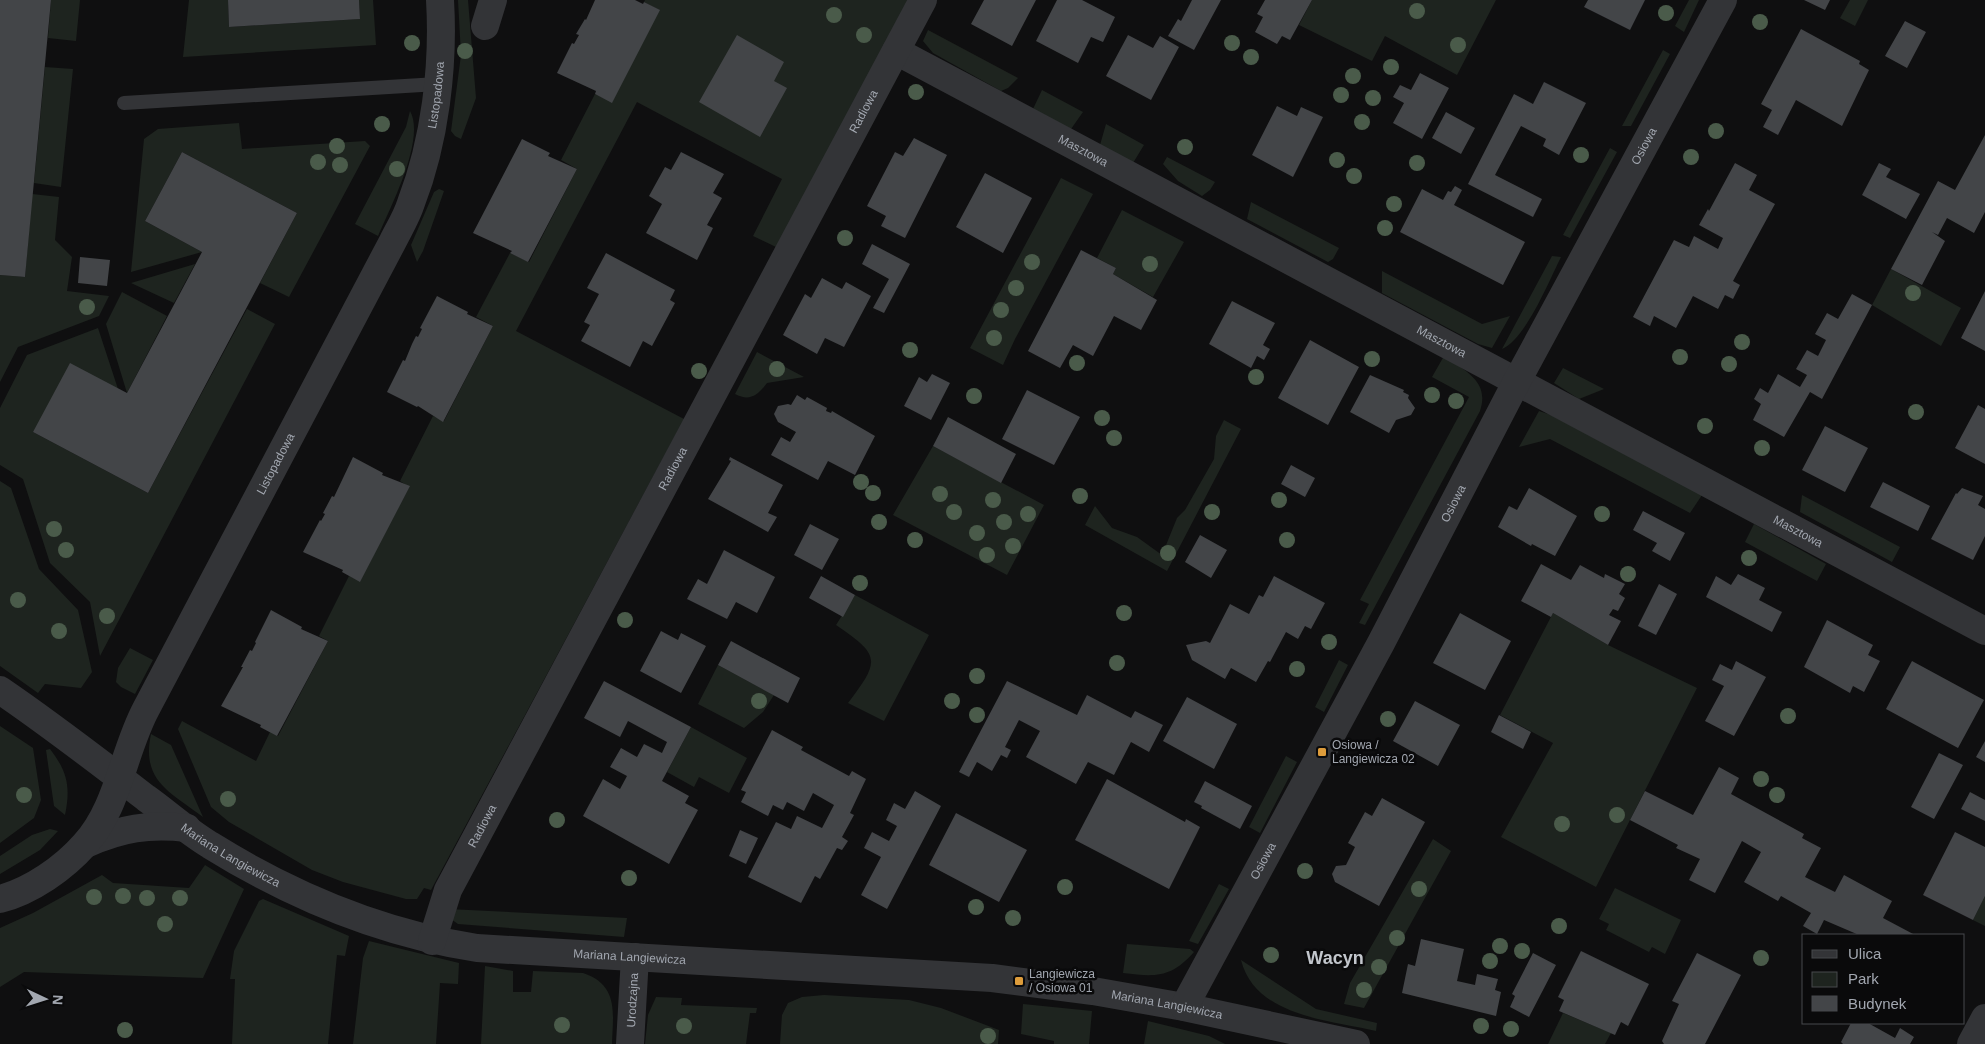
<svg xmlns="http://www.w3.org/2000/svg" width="1985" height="1044" font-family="Arial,sans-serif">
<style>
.green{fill:#1e241f}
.building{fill:#434548}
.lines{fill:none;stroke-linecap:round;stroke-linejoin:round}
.lane{stroke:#333437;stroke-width:14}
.street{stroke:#333437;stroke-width:28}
.tree{fill:#4a5b4a}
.poi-dot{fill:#dd9c3b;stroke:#0a0a0b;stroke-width:2}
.labels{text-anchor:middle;stroke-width:5;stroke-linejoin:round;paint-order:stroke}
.street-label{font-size:12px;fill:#a2a7b0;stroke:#0a0a0b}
.poi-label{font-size:12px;fill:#a2a7b0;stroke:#0a0a0b;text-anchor:start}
.district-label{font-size:18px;font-weight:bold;fill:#c2c6cc;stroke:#0a0a0b}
</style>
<rect width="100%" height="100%" fill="#0f0f10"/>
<!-- green -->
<path class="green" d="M51,0h29l-4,41 -28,-3z
M189,0h39l1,27 131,-8 -1,-19h14l3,45 -193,12z
M458,0h10l8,98 -15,41 -6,-3 -4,-5 10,-76z
M645,0h265l-134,247 -23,-11 29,-57 -145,-77 -121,229 168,88 -253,471 -7,-2 -7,11h-11l-63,-17 -31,-12 -83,-48 -18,-15 -33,-78 4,-8 74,40 14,-29 8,4 50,-95 -9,-5 30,-60 11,5 49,-94 -9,-6 33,-65 11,5 49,-95 -17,-9 34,-64 19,9 48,-93 -16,-9 34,-66 17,8 47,-92 -15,-8z
M1312,0h184l-39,75 -72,-39 -13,25 -73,-36z
M1689,0h10l-15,32 -9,-6z
M1850,0h18l-13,26 -15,-8z
M928,30l90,48 -10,10 -7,3 -68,-38 -10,-12z
M1663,50l7,4 -39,72h-9z
M45,67l28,2 -12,118 -27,-4z
M1042,90l41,22 -12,17 -38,-20z
M410,111c16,28 -20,97 -32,125l-23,-12 51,-97z
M239,123l3,26 123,-8 5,5 -81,151 -29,-14 37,-70 -115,-61 -37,69 57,31 -71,20 13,-133 14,-10z
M1106,124l38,21 -11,18 -33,-18z
M1610,148l7,4 -47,86 -7,-3z
M1167,157l48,25 -5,8 -8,6 -24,-15 -15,-17z
M1061,178l32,16 -78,145 -12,26 -33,-17z
M439,189l5,2 -21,60 -6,11 -6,-17 23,-53z
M32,194l27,3 -4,43 17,17 -5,34 42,5 -10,20 -81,31 -18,35v-107l25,2z
M1251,202l88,46 -6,11 -5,3 -81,-43z
M1122,210l62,32 -31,55 -40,-23 3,-6 -19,-10z
M1552,256l9,1c-12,24 -36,83 -59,92z
M195,264l-21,39 -43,-20z
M1891,269l70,39 -20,38 -69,-41z
M1382,271l100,53 28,-8 -18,32 -14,-4 -96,-51z
M122,292l45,24 -40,77 -21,-69z
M247,309l28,15 -175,332 -10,-54 -40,-39 -27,-84 -23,-14v-57l27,-53 71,-27 20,61 -85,43 115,61z
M757,352l47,25 -37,6c-9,12 -17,19 -32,11z
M1444,356c21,15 46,25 36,55l-115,214 -6,-2 10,-19 -9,-4 109,-203 -37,-20z
M1563,368l41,21 -25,10 -25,-16z
M1539,411l12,4 151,80 -12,18 -140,-74 -31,8z
M1224,420l17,9 -74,142 -82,-46 10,-19 17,22 25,9 25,18 15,-37 8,-8 29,-51 2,-23z
M933,446l111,59 -37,70 -114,-60z
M0,481l11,7 28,81 39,41 14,62 -11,16 -36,-4 -7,9 -38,-27z
M1802,495l98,52 -8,15 -92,-50z
M1754,524l72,40 -9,17 -72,-39z
M855,595l74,40 -45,86 -36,-18c33,-43 32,-48 -12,-78z
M1553,613l55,32 89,43 -101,199 -95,-50 52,-94 -53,-28z
M130,648l23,12 -18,34 -14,-7 -5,-5 2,-14z
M1339,660l9,5 -24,47 -9,-5z
M718,665l56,30 -11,17 -19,16 -46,-24z
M0,726l33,22 8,52 -7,18 -34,25z
M691,727l56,31 -18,35 -30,-16 -5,10 -27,-15z
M151,734l20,11 32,72c-33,-25 -62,-36 -52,-83z
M50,749c17,22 21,37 15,66l-11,-9 -8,-56z
M1286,756l11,6 -37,71 -11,-6z
M50,829l8,2 -18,19 -40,24v-18l32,-21z
M1433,839l18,12 -87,157 -20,-4 6,-21z
M205,865l39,24 -41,89 -179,-6 -24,15v-59l33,-15 69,-38 11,8 76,5z
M1219,884l10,5 -31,55 -9,-3z
M1615,888l66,32 -16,34 -13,-7 -3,5 -43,-22 3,-6 -10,-5z
M1985,896v30l-12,-6z
M263,899l86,37 -4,20 -8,-1 -9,89h-96l3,-65h-5l4,-28 25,-50z
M448,909l179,9 -3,19 -166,-13 -10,-7z
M369,941l90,22 -1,21 -18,-1 -4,61h-83l10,-86z
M1127,944l63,5 4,3c-23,26 -38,25 -71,21z
M1241,960l75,49 61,14 -1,8c-48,-11 -121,-15 -135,-71z
M485,966l28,5v21h18l2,-21 50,2c36,12 30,40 29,71h-131z
M824,995l85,5 32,8 58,22 -1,14h-218l2,-29 6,-12 14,-6z
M656,997l26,1 -1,7 76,3 -1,5h-6l-4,31h-101l3,-29z
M1023,1004l69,7 -3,33h-35v-3l-33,-7z
M1563,1013l48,20 -6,11h-57z
M1148,1021l61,15 16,8h-81z"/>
<!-- building -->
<path class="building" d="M0,0h51l-26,277 -25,-2z
M228,0h131l1,19 -131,8z
M595,0h40l8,4 1,-2 16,8 -48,93 -17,-9 1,-3 -39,-18 15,-30 2,1 5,-9 -3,-1 9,-15 1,1z
M984,0h52l-24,46 -41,-22z
M1057,0h25l33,17 -12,25 -12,-5 -13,26 -42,-22z
M1192,0h29l-27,50 -26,-14 10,-17 3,2z
M1265,0h47l-22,40 -8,-4 -5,8 -22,-12 8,-15 -6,-3z
M1588,0h57l-15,30 -46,-23z
M1804,0h26l-5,10z
M1905,21l21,11 -19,36 -22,-12z
M1801,29l59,32 -1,3 10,6 -27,56 -46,-26 -18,35 -15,-8 9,-17 -11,-6z
M737,35l47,27 -10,19 13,7 -27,49 -61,-35z
M1128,35l25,13 7,-12 19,11 -28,53 -45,-24z
M1420,73l29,15 -27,51 -29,-16 11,-20 -11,-6 7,-12 11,5z
M1544,82l42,21 -27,52 -16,-9 3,-7 -25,-13 -26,49 47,24 -9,18 -65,-33 46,-90 19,10z
M1277,106l20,10 4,-9 22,10 -30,60 -41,-22z
M1446,112l29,16 -14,26 -29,-16z
M1985,135v77l-11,21 -27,-15 -9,17 -6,-3 13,9 -23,44 -31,-16 47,-88 17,9z
M914,138l33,17 -42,83 -24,-12 5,-10 -19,-10 28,-54 8,4z
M522,139l28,14 -2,3 29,13 -49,93 -18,-9 2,-2 -39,-18z
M182,152l115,61 -149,280 -115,-61 37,-69 57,30 75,-141 -57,-31z
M681,152l43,22 -11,19 9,5 -15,27 6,3 -16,32 -51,-27 16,-29 -13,-8 16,-29 6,3z
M1735,163l22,12 -8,15 26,14 -42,77 7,4 -7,14 -8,-4 -7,14 -25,-13 -17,32 -22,-12 -4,10 -17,-9 41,-77 15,7 5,-11 24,13 5,-11 -24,-13 9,-16 1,2z
M1879,163l12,6 -5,8 34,17 -14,25 -44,-24z
M985,173l47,25 -29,55 -47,-26z
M1455,186l7,4 -8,15 71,37 -22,43 -103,-53 22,-43 21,11 5,-9 3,1z
M872,244l38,20 -26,49 -11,-5 16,-29 -27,-15z
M1081,250l35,18 -3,6 44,26 -16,30 -27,-14 -21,40 -20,-11 -13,23 -32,-17z
M606,253l69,37 -5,10 5,3 -23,43 -9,-5 -13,26 -49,-26 9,-16 -6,-3 15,-28 -12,-6z
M80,257l30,3 -3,26 -29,-3z
M822,278l20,11 4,-7 25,14 -27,51 -19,-9 -8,16 -34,-19 22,-41 6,4z
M1985,291v60l-24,-13z
M1852,294l20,11 -50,94 -12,-7 -26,45 -31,-17 8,-16 -7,-5 6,-11 8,5 10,-19 22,13 7,-12 -11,-6 11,-19 11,6 8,-16 -11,-6 12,-21 11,6z
M437,296l31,16 -1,2 26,12 -50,96 -25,-16 -1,1 -30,-15 16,-32 2,1 7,-17 4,-8 2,1 4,-8 -2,-1z
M1232,301l43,22 -12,22 7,4 -6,11 -7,-4 -6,12 -42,-24z
M1310,340l49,27 -31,58 -50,-27z
M932,374l18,9 -19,37 -27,-14 15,-29 8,5z
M1370,375l34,15 -1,2 6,3 -1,3 7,10 -4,7 -15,5 -7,13 -39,-21z
M1027,390l53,27 -26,48 -52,-26z
M797,395l8,5 2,-3 20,11 -1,3 5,2 1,-2 43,25 -20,39 -27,-14 -10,19 -47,-25 10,-18 9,5 6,-10 -18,-10 -4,-8 4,-8 10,-2 3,1z
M1978,405l7,4v55l-30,-16z
M948,417l68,37 -15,29 -68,-37z
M1825,426l43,22 -23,44 -43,-22z
M353,457l30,16 -1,2 28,11 -50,96 -18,-10 1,-2 -40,-18 17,-32 1,1 4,-7 -2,-1 9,-17 2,1z
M730,457l53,28 -15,28 9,4 -9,15 -60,-33 23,-38 -2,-1z
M1291,465l24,13 -10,19 -24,-13z
M1883,482l47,24 -12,25 -48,-24z
M1529,488l48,28 -22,40 -23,-12 -1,2 -33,-19 11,-21 8,4z
M1962,488l21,8 -5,9 7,4v27l-12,24 -42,-21 25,-46 1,1z
M1643,511l42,22 -15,28 -18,-10 5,-8 -24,-13z
M810,524l29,15 -17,31 -28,-15z
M1200,535l27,15 -16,28 -26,-16z
M724,550l51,27 -18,36 -21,-11 -9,17 -40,-20 11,-20 9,5z
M1541,564l30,16 9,-15 24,13 1,-4 20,10 -6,10 6,4 -7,13 -5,-2 -4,6 12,6 -13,24 -55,-32 -2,4 -30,-16z
M1738,574l27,14 -6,12 23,12 -10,20 -66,-35 10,-21 15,9z
M821,576l34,19 -12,22 -34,-19z
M1274,576l51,27 -14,26 -6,-3 -7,13 -12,-7 -16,30 -2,-1 -12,21 -25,-14 -6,11 -33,-19 -6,-15 20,-4 4,2 20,-39 19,10 10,-19 4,2z
M1659,584l18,10 -21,41 -18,-9z
M271,610l31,17 -1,2 27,12 -51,95 -17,-9 1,-2 -40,-19 22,-39h-2l9,-17 2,1 4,-8 -1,-1z
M1460,613l51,28 -26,49 -52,-27z
M1827,620l46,25 -5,10 12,6 -16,31 -11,-6 -3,7 -46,-26z
M661,631l17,9 3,-7 25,13 -25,47 -41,-22z
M731,641l69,37 -12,25 -70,-38z
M1736,661l30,16 -32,59 -29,-15 19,-35 -12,-6 8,-16 12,6z
M1912,661l72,39 -26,48 -72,-39z
M604,681l87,46 -29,54 27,15 -4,7 13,7 -29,54 -86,-48 20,-37 17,10 7,-13 -17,-9 11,-19 16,9 7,-13 18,9 5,-11 -39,-21 -8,16 -36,-19z
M1007,681l70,34 10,-20 44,23 4,-7 28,14 -14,27 -18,-10 -17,33 -26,-13 -12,22 -50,-27 14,-26 -21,-11 -14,27 6,3 -4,8 -6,-3 -9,16 -15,-9 -8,15 -10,-5z
M1187,697l50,27 -23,45 -51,-28z
M1415,701l45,24 -22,41 -45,-25z
M1499,715l32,17 -8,17 -32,-17z
M772,730l31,17 -2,3 48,26 3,-5 14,8 -16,34 4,2 -12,22 6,4 -6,9 -5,-2 -17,31 -5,-3 -14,27 -53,-26 28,-55 15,7 6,-13 25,12 12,-23 -21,-12 -9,18 -17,-9 -4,8 -10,-5 -5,11 -27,-14 5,-10 -5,-2z
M1985,741v21l-9,-5z
M1939,753l24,12 -29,54 -23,-12z
M1719,767l20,11 -8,16 73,40 -2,4 19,10 -16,29 30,15 9,-17 48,26 -9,17 32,17h-56l-35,-15 -7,14 -14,-8 8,-13 -30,-17 -3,5 -34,-19 17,-30 -19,-11 -27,52 -26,-13 11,-21 -24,-11 2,-3 -48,-25 15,-29 48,24z
M1107,779l78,43 1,-3 14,8 -31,62 -94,-49z
M1205,781l47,25 -12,23 -39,-21 1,-2 -8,-4z
M915,791l26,15 -54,103 -26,-14 20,-38 -17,-9 8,-16 17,9 8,-15 -11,-6 8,-17 11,6z
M1970,792l15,8v21l-24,-12z
M1382,798l43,24 -46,84 -44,-24 -3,-8 4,-8 10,-1 9,-18 -7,-4 17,-31 7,4z
M956,813l71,37 -28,52 -70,-37z
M740,830l18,8 -12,26 -17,-8z
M1955,832l30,15v49l-12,24 -50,-25z
M1421,939l43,10 -7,32 18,4 2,-11 21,5 -3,11 6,2 -5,24 -94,-23 6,-29 7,2z
M1581,951l68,33 -21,42 -7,-4 -6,13 -56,-24 5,-11 -6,-3z
M1533,953l23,12 -27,52 -19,-10 5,-11 -3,-2z
M1697,953l44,22 -36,69h-41l-2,-3 17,-37 -7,-3z
M1851,1023h17l27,15 5,-10 14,9 -4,7h-67l-2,-2z"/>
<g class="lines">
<!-- lane -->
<path class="lane" d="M124,103l314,-19"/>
<!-- street -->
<g class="street">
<path d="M485,26l8,-26"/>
<path id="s1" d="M896,51l1089,580"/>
<path id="s2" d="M0,690c50,34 98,71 146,108 21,15 42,34 64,47 82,51 171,88 267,103l515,30 101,13 91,16 172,37"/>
<path d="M86,844c36,-16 62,-20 101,-16"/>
<path id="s3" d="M0,899c31,-8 64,-31 85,-55 33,-36 38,-92 61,-135 82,-156 165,-311 247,-468 6,-12 14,-25 18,-38 24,-62 33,-137 29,-203"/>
<path id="s4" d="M432,941l16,-51 475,-890"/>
<path id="s5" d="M1184,1007l197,-364 136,-262 206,-381"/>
<path id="s6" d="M630,1044l5,-87"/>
<path d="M1971,1044l14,-26"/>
</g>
</g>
<!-- trees -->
<g class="tree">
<circle cx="1417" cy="11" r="8"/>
<circle cx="1666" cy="13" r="8"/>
<circle cx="834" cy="15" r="8"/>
<circle cx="1760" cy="22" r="8"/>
<circle cx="864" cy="35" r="8"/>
<circle cx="412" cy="43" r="8"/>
<circle cx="1232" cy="43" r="8"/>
<circle cx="1458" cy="45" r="8"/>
<circle cx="465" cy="51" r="8"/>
<circle cx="1251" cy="57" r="8"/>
<circle cx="1391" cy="67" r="8"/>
<circle cx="1353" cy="76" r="8"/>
<circle cx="916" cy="92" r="8"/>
<circle cx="1341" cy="95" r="8"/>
<circle cx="1373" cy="98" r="8"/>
<circle cx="1362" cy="122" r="8"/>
<circle cx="382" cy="124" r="8"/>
<circle cx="1716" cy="131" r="8"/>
<circle cx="337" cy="146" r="8"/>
<circle cx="1185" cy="147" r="8"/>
<circle cx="1581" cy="155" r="8"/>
<circle cx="1691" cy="157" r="8"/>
<circle cx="1337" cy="160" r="8"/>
<circle cx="318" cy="162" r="8"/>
<circle cx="1417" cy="163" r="8"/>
<circle cx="340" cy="165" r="8"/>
<circle cx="397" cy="169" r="8"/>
<circle cx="1354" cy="176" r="8"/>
<circle cx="1394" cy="204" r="8"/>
<circle cx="1385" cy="228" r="8"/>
<circle cx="845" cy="238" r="8"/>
<circle cx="1032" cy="262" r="8"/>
<circle cx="1150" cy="264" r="8"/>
<circle cx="1016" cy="288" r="8"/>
<circle cx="1913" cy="293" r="8"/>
<circle cx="87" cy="307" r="8"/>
<circle cx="1001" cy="310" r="8"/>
<circle cx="994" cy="338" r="8"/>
<circle cx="1742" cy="342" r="8"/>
<circle cx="910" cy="350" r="8"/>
<circle cx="1680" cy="357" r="8"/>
<circle cx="1372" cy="359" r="8"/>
<circle cx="1077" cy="363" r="8"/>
<circle cx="1729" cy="364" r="8"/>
<circle cx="777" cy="369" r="8"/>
<circle cx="699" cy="371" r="8"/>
<circle cx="1256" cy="377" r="8"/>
<circle cx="1432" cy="395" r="8"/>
<circle cx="974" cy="396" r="8"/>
<circle cx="1456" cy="401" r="8"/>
<circle cx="1916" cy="412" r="8"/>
<circle cx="1102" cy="418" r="8"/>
<circle cx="1705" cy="426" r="8"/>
<circle cx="1114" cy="438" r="8"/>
<circle cx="1762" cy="448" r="8"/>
<circle cx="861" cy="482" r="8"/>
<circle cx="873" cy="493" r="8"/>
<circle cx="940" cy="494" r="8"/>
<circle cx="1080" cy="496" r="8"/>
<circle cx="993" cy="500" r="8"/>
<circle cx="1279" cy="500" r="8"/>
<circle cx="954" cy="512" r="8"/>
<circle cx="1212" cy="512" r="8"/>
<circle cx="1028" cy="514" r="8"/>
<circle cx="1602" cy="514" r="8"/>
<circle cx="879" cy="522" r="8"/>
<circle cx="1004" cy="522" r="8"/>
<circle cx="54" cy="529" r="8"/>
<circle cx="977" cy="533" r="8"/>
<circle cx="915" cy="540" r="8"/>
<circle cx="1287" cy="540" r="8"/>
<circle cx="1013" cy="546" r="8"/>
<circle cx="66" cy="550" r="8"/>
<circle cx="1168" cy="553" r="8"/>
<circle cx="987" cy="555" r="8"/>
<circle cx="1749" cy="558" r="8"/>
<circle cx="1628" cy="574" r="8"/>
<circle cx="860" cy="583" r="8"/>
<circle cx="18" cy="600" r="8"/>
<circle cx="1124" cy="613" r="8"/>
<circle cx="107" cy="616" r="8"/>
<circle cx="625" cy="620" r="8"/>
<circle cx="59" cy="631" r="8"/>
<circle cx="1329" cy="642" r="8"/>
<circle cx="1117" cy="663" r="8"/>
<circle cx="1297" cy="669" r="8"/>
<circle cx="977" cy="676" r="8"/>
<circle cx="759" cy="701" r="8"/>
<circle cx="952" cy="701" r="8"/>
<circle cx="977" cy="715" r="8"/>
<circle cx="1788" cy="716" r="8"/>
<circle cx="1388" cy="719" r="8"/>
<circle cx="1761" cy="779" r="8"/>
<circle cx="24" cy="795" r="8"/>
<circle cx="1777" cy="795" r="8"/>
<circle cx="228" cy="799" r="8"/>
<circle cx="1617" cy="815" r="8"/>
<circle cx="557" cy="820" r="8"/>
<circle cx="1562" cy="824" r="8"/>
<circle cx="1305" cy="871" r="8"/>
<circle cx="629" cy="878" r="8"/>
<circle cx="1065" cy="887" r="8"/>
<circle cx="1419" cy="889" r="8"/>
<circle cx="123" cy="896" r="8"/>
<circle cx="94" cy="897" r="8"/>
<circle cx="147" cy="898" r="8"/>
<circle cx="180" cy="898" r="8"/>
<circle cx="976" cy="907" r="8"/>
<circle cx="1013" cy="918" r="8"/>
<circle cx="165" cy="924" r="8"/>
<circle cx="1559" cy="926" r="8"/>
<circle cx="1397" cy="938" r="8"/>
<circle cx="1500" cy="946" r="8"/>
<circle cx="1522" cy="951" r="8"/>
<circle cx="1271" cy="955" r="8"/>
<circle cx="1761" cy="958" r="8"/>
<circle cx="1490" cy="961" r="8"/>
<circle cx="1379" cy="967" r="8"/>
<circle cx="1364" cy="990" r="8"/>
<circle cx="562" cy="1025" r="8"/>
<circle cx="684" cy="1026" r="8"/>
<circle cx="1481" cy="1026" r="8"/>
<circle cx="1511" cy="1029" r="8"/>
<circle cx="125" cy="1030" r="8"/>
<circle cx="988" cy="1036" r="8"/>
</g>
<!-- markers -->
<g class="poi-dot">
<rect x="1317" y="747" width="10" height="10" rx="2.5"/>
<rect x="1014" y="976" width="10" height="10" rx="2.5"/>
</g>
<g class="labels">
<!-- street labels -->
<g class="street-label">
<text dy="4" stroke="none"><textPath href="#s3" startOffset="934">Listopadowa</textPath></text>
<text dy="4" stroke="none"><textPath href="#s4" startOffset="936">Radiowa</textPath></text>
<text dy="4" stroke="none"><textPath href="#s5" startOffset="976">Osiowa</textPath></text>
<text dy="4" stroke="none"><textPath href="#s1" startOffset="212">Masztowa</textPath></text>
<text dy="4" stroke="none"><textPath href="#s1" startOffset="618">Masztowa</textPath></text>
<text dy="4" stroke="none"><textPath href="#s3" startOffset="529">Listopadowa</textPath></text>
<text dy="4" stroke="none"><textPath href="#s4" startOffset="531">Radiowa</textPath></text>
<text dy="4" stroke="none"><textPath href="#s5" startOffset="571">Osiowa</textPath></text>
<text dy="4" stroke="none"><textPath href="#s1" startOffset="1022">Masztowa</textPath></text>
<text dy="4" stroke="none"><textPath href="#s4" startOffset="126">Radiowa</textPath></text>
<text dy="4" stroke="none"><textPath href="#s2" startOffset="284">Mariana Langiewicza</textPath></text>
<text dy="4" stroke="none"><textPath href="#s5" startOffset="166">Osiowa</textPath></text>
<text dy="4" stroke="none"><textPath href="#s2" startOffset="702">Mariana Langiewicza</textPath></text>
<text dy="4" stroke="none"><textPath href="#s6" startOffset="44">Urodzajna</textPath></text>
<text dy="4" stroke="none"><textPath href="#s2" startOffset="1242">Mariana Langiewicza</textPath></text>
</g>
<!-- poi labels -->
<g class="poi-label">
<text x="1332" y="749">Osiowa /<tspan x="1332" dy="14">Langiewicza 02</tspan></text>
<text x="1029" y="978">Langiewicza<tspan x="1029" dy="14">/ Osiowa 01</tspan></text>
</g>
<!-- district labels -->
<g class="district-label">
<text x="1335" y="964">Wacyn</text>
</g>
</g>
<!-- legend -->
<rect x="1802" y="934" width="162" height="90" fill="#0a0a0b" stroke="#47494d"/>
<rect x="1812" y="950" width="25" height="8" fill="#333437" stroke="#47494d"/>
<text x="1848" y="959" font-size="15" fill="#a2a7b0">Ulica</text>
<rect x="1812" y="972" width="25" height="15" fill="#1e241f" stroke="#47494d"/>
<text x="1848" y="984" font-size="15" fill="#a2a7b0">Park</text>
<rect x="1812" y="996" width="25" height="15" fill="#434548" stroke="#47494d"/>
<text x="1848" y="1009" font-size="15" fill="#a2a7b0">Budynek</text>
<!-- north arrow -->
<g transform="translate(45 999) rotate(94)" stroke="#0a0a0b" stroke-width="4" paint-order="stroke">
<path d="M0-4L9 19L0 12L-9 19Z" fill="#a2a7b0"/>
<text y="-8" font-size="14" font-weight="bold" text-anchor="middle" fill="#a2a7b0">N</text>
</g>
</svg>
